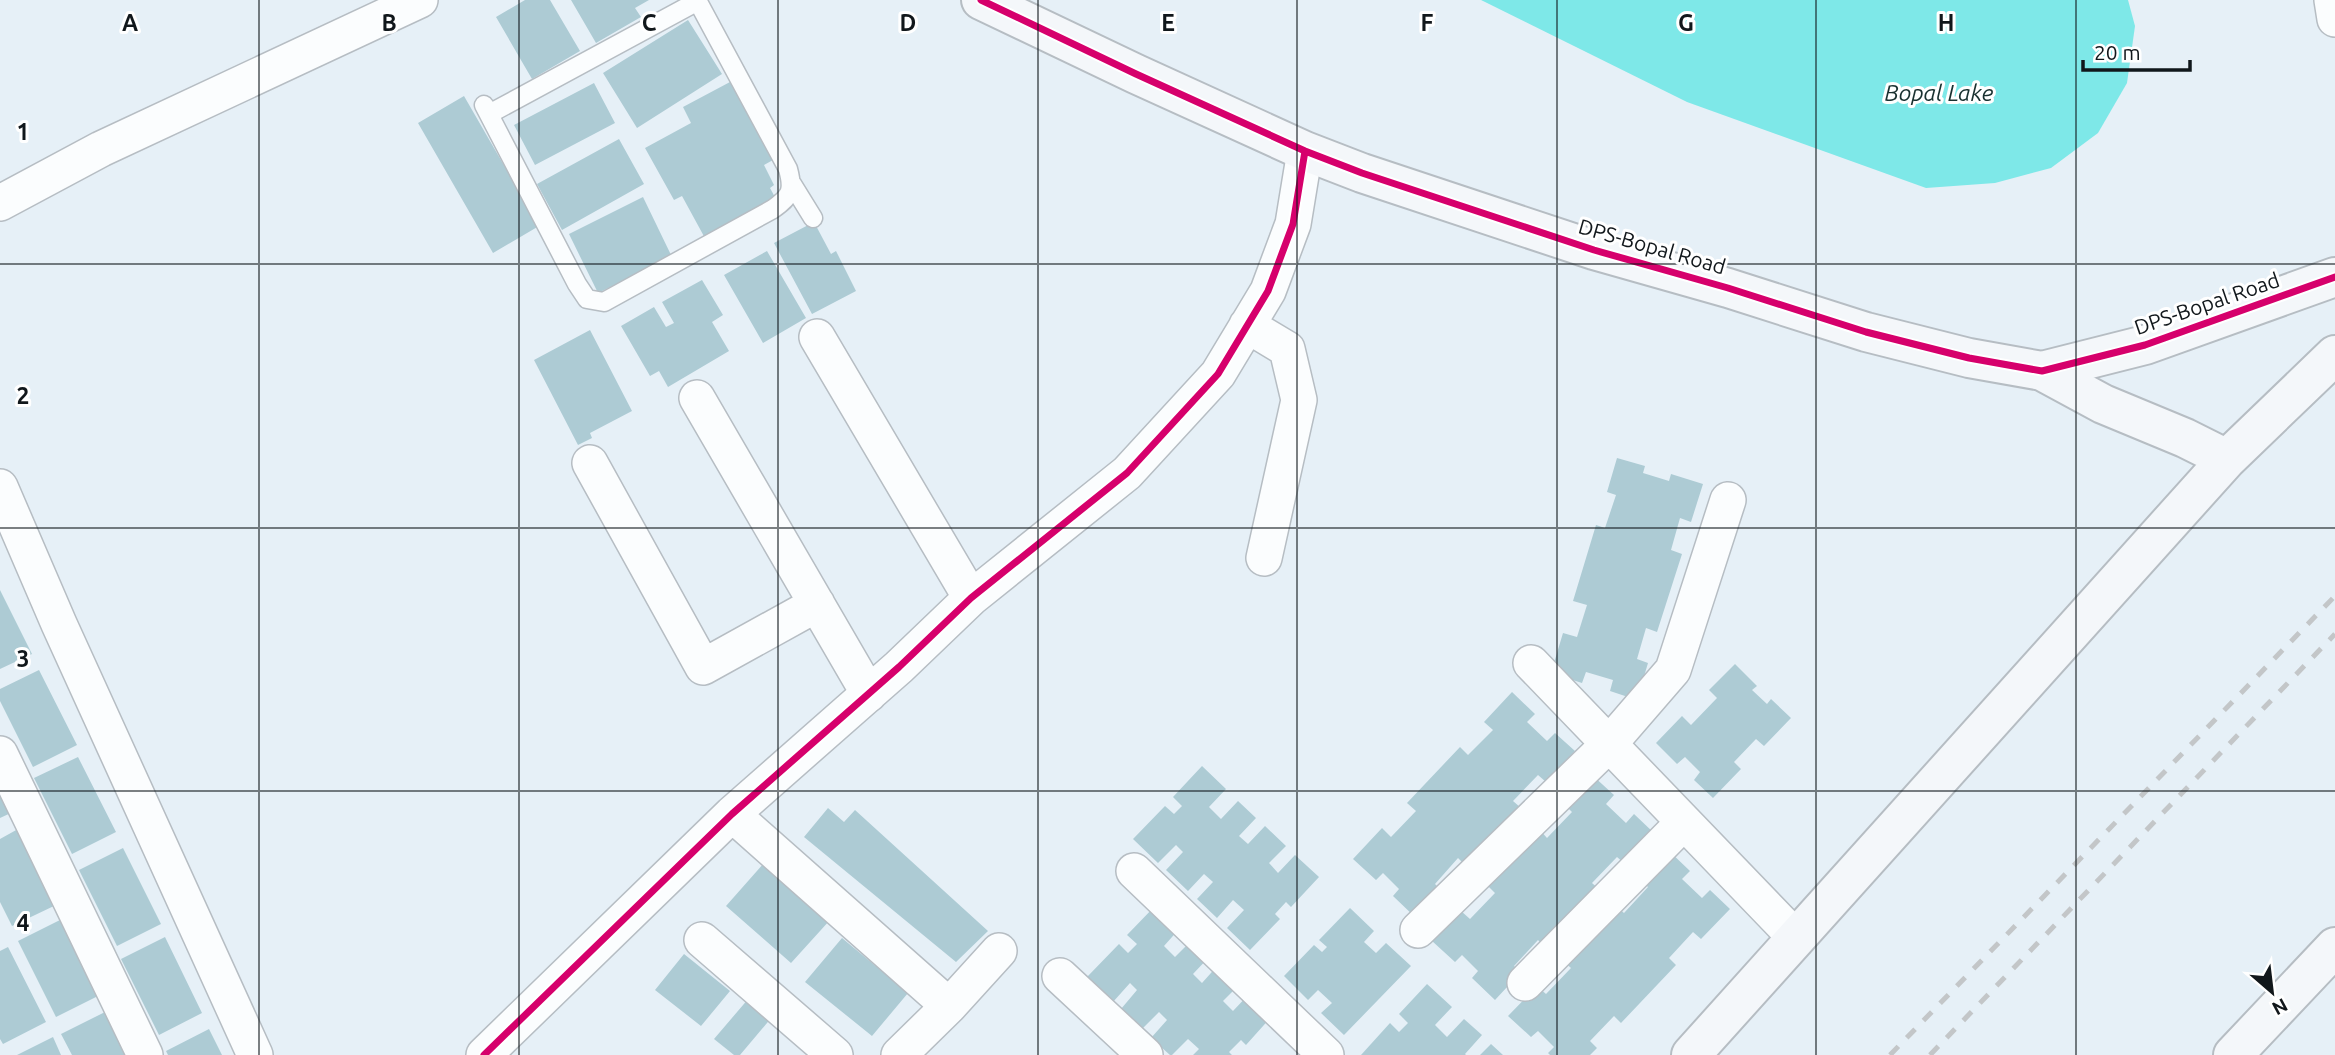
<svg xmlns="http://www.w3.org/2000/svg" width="2335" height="1055" font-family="Ubuntu,sans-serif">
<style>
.water{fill:#7ee8e8}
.building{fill:#adcbd4}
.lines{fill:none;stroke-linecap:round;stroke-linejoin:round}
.lane-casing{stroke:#b6bdc3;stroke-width:21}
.street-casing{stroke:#b6bdc3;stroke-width:38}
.secondary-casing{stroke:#b6bdc3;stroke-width:42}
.lane{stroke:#fbfdfe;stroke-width:18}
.street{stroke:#fbfdfe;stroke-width:35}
.secondary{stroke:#f4f7fa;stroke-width:38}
.rail{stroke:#c3c6c8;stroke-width:5;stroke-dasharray:12 12;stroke-linecap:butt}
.cycleway-casing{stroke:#fff;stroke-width:11}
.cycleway{stroke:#d6006c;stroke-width:7}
.grid{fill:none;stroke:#11171b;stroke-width:2;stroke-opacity:0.55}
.labels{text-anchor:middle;stroke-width:6;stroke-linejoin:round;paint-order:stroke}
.street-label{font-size:21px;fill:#11171b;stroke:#fff}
.water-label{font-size:23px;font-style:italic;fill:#193130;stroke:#fff}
.grid-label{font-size:23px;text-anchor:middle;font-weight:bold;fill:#11171b;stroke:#fff;stroke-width:6;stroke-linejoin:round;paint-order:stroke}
</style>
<rect width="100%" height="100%" fill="#e6f0f7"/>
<!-- water -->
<path class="water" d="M1481,0h647l7,26 -8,57 -29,50 -47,35 -56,15 -69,5 -239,-86z"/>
<!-- building -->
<path class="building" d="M525,0h25l30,51 -48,28 -36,-62z
M571,0h78l-14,8 6,9 -45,26z
M688,20l34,54 -85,54 -34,-55z
M730,82l43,78 -9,5 10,20 -4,3 7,13 -71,39 -24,-44 -8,4 -29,-52 46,-25 -8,-16z
M594,83l21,40 -80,42 -21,-40z
M464,96l75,130 -46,27 -75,-130z
M619,139l25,45 -82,46 -25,-46z
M643,197l29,60 -74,36 -29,-59z
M814,222l17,32 5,-3 20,40 -44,23 -38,-71z
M767,251l39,67 -43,25 -39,-68z
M702,280l21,35 -11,7 17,29 -61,36 -9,-16 -9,5 -29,-50 33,-19 12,20 8,-4 -12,-21z
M590,330l42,81 -42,22 2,5 -14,7 -44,-85z
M1617,458l28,8 -2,7 26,8 2,-7 32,10 -12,38 -11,-4 -9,32 11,4 -25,78 -11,-4 -9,31 11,4 -11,37 -27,-9 3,-11 -27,-8 -4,11 -31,-10 12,-40 14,4 10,-32 -14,-4 23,-76 9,3 11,-33 -9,-3z
M0,590l32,64 -32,15z
M1735,664l22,22 -5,4 15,14 4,-5 20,19 -27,28 -8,-7 -22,23 7,7 -28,29 -19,-18 6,-8 -15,-15 -8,7 -21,-21 26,-27 9,9 26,-27 -8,-8z
M39,670l38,75 -44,22 -33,-66v-12z
M1512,692l23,22 -8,8 20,19 8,-8 20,18 -29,31 -8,-7 -25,26 8,7 -55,58 -8,-8 -23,26 7,7 -26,27 -23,-22 6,-7 -16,-16 -7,7 -23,-21 29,-31 9,9 25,-26 -9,-8 53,-56 8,8 25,-25 -9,-8z
M78,757l38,75 -44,22 -38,-76z
M1202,766l24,23 -17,18 12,12 17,-18 18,17 -17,18 9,8 17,-18 21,20 -17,17 9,10 17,-18 24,22 -28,30 -5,-5 -11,12 5,5 -30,31 -23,-22 17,-18 -11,-10 -16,18 -20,-19 16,-17 -9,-8 -16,17 -22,-21 17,-18 -7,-7 -18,18 -25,-24 32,-33 9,8 8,-8 -9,-9z
M1591,774l23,21 -8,9 20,19 8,-9 20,19 -29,31 -8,-7 -25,26 8,7 -55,58 -7,-8 -24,26 7,6 -26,28 -23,-22 6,-7 -16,-16 -7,7 -23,-21 29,-30 9,8 25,-26 -9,-9 53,-55 8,9 25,-26 -9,-9z
M0,787l13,25 -13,6z
M828,808l16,14 11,-12 133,121 -32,31 -152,-125z
M18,829l38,76 -44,21 -12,-24v-63z
M123,848l38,76 -44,22 -38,-76z
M1667,849l23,22 -8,8 20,19 8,-8 20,19 -29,30 -8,-7 -24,26 7,7 -55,58 -7,-7 -24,25 7,7 -7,7h-40l-2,-2 6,-6 -16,-16 -7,6 -23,-21 29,-30 9,8 25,-26 -9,-8 52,-56 10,9 24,-26 -9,-8z
M764,863l66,57 -39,43 -65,-57z
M1156,905l24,23 -16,18 11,11 18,-18 17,17 -17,18 9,9 17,-19 21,20 -17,17 10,10 17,-18 23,22 -27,30 -5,-5 -12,12 3,3h-39l6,-6 -11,-10 -16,16h-2l-19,-17 16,-18 -8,-8 -17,17 -21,-20 16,-19 -7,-7 -17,19 -26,-25 32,-33 9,9 9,-9 -10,-9z
M1350,908l24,23 -10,11 12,11 10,-10 25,23 -67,69 -23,-22 11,-10 -14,-13 -10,10 -24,-24 30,-31 8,7 5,-5 -8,-7z
M62,919l38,76 -44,22 -38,-76z
M165,937l37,76 -43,22 -38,-76z
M842,938l66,55 -36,43 -67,-54z
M8,947l38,75 -43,22 -3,-5v-88z
M684,954l46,37 -29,35 -46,-36z
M1427,984l25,23 -17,18 12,12 17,-18 18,16 -17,19 1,1h-105l29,-32 9,9 9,-9 -9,-9z
M749,998l23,19 -32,38h-6l-20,-16z
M105,1012l22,43h-55l-11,-21z
M209,1029l13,26h-54l-2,-4z
M53,1037l8,18h-44z
M1491,1044l12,11h-23z"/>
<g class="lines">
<defs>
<path id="lane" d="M484,105l93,179 10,15 17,3 169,-93c18,-13 21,-18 15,-40l-91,-169
M489,114l209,-113
M792,184l21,34"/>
<path id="street" d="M2332,0l3,19
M0,203l101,-54 319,-149
M1247,325l40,24 12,51 -35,158
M817,337l154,261
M697,398l172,296
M590,463l113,204 114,-63
M0,487l59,137 196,431
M1531,663l264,274
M0,754l145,301
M732,814l217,192
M1134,871l192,184
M1418,930l191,-186 64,-74 55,-170
M702,940l133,115
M1060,976l85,79
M1525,983l159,-161
M484,1055l248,-241 167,-147 72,-69 156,-125 91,-99 50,-83 25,-67 12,-73
M899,1055l50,-49 50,-55"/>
<path id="secondary" d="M981,0l155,74 169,77 57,22 232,77 134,38 138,44 103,26 73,13 103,-26 190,-68
M2042,371l61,33 82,34 42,21
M1691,1055l536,-596 108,-104
M2233,1055l102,-108"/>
</defs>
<!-- lane casing -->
<use href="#lane" class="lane-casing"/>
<!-- street casing -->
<use href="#street" class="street-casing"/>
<!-- secondary casing -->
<use href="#secondary" class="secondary-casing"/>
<!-- lane -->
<use href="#lane" class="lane"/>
<!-- street -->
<use href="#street" class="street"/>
<!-- secondary -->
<use href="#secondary" class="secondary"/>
<!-- rail -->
<path class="rail" d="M1890,1055l445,-459
M1930,1055l405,-421"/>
<defs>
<path id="cycleway" d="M981,0l155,74 169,77 57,22 232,77 134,38 138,44 103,26 73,13 103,-26 190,-68
M484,1055l248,-241 167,-147 72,-69 156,-125 91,-99 50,-83 25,-67 12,-73"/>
</defs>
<!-- cycleway casing -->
<use href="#cycleway" class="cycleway-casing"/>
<!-- cycleway -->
<use href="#cycleway" class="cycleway"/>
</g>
<!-- grid -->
<path class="grid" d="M259,0v1055M519,0v1055M778,0v1055M1038,0v1055M1297,0v1055M1557,0v1055M1816,0v1055M2076,0v1055M0,264h2335M0,528h2335M0,791h2335"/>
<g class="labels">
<!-- street labels -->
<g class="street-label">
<text transform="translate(1652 247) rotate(16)" y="7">DPS-Bopal Road</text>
<text transform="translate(2207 304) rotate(-19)" y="7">DPS-Bopal Road</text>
</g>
<!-- water labels -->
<g class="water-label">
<text x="1939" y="101">Bopal Lake</text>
</g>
</g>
<g class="grid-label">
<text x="130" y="31">A</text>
<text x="389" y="31">B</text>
<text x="649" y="31">C</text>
<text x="908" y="31">D</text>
<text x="1168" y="31">E</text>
<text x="1427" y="31">F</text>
<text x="1686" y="31">G</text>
<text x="1946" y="31">H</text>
<text x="23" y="140">1</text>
<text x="23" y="404">2</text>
<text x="23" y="667">3</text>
<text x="23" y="931">4</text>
</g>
<!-- north arrow -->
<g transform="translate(2272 992) rotate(152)" stroke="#ffffff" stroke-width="5" paint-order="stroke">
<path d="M0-5L12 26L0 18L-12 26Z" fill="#11171b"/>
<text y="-10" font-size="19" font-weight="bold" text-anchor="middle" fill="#11171b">N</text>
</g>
<!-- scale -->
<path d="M2083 60v10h107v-10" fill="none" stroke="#11171b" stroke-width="3.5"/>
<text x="2094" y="60" font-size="21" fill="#11171b" stroke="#ffffff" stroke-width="5" paint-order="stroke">20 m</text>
</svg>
